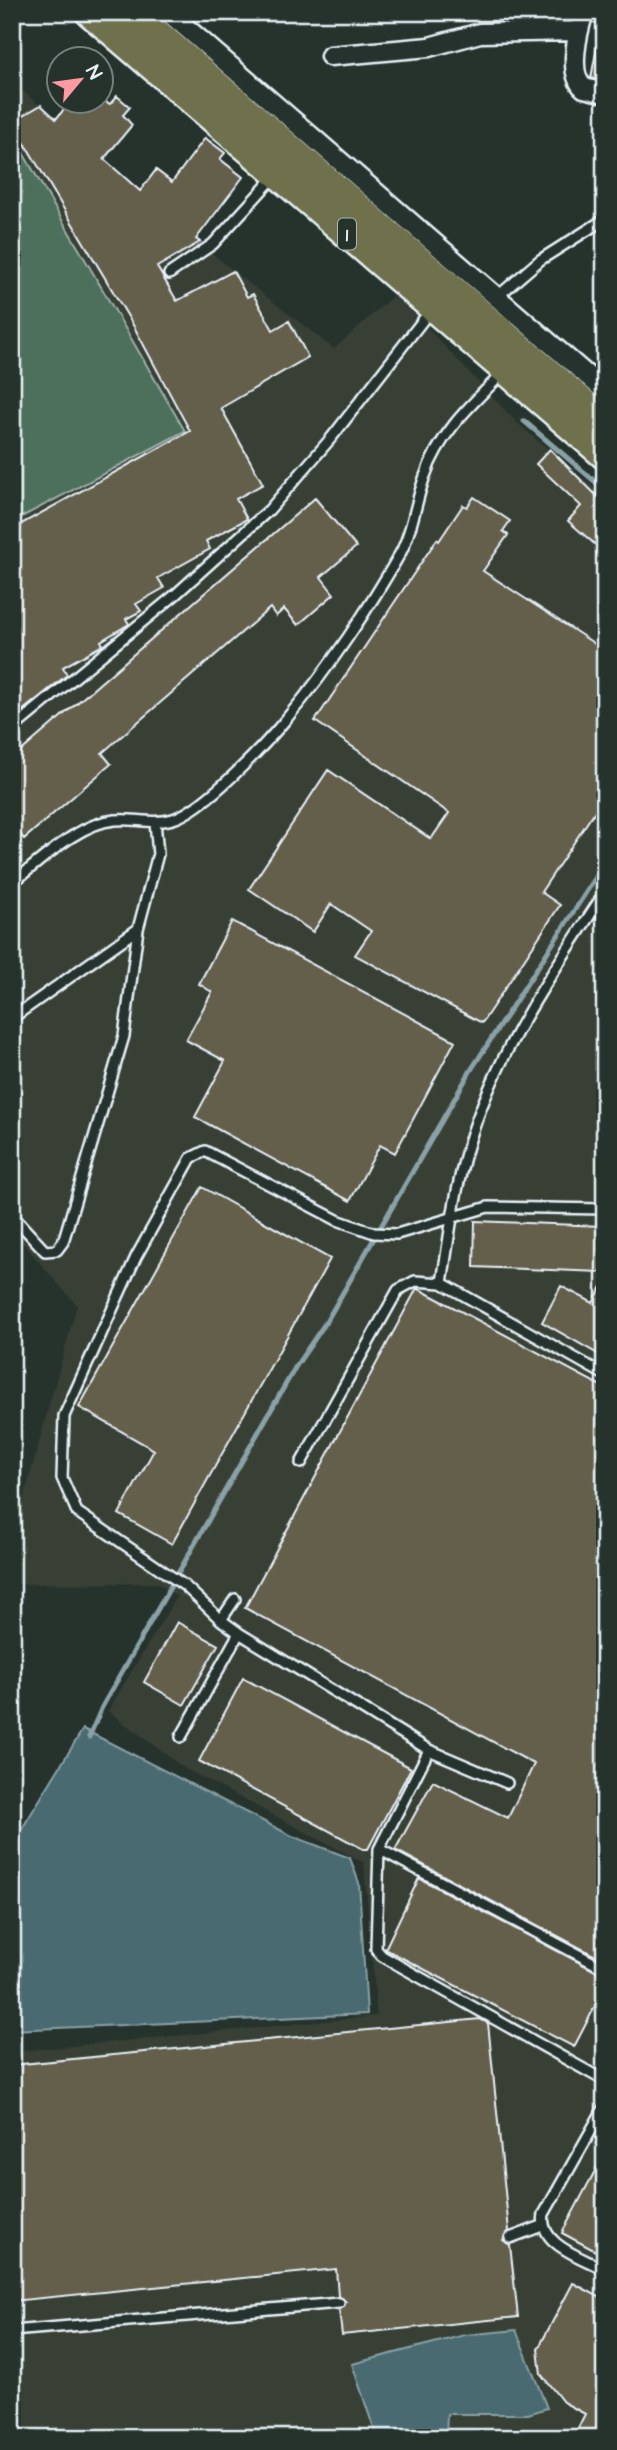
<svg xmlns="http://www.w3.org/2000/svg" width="617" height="2450" font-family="'Architects Daughter',sans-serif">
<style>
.built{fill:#384036}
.green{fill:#4e705b;stroke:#9bb0aa;stroke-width:2}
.water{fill:#4a6b71;stroke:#89a1a7;stroke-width:2}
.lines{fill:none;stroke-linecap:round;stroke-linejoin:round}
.stream{stroke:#89a1a7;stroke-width:5}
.building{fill:#635e4c;stroke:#e8f1f8;stroke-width:2}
.service-casing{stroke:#e8f1f8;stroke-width:14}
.minor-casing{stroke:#e8f1f8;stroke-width:23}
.trunk-casing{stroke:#e8f1f8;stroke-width:33}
.service{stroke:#26332d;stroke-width:9}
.minor{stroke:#26332d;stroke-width:18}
.trunk{stroke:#6e714b;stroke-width:28}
.labels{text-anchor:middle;stroke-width:5;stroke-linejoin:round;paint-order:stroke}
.shield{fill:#26332d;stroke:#aeb8bb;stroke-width:2}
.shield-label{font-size:19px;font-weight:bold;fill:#e8f1f8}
</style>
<rect width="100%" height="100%" fill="#26332d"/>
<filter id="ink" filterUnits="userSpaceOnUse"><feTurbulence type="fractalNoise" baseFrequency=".0143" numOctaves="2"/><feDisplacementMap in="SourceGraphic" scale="14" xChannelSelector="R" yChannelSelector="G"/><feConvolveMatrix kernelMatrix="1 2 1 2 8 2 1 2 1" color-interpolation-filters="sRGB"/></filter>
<g filter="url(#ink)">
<!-- built -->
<path class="built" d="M12,82l221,189 101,78 61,-55 123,130 87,73v1941h-159l1,-24h81l19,-6 -11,-25 -71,-48 -113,29 25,74h-365v-386l365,-36 -13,-153 -180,-95 -76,-57 69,-115 -19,-13 -146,1v-44l65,-235 -65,-74v-709l173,-92 -173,-296z"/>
<!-- green -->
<path class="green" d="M12,134l173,297 -173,91z"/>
<!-- water -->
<path class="water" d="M83,1729l209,107 58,22 9,25 8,131 -355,16v-185z
M516,2330l31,78 -19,6h-81l-1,24h-69l-25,-74 113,-29z"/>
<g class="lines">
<!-- stream -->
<path class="stream" d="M524,421l81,69
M89,1737l13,-30 194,-341 30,-44 145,-252 134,-207"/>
</g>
<!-- building -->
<path class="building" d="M598,42h7v39l-14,-3z
M117,96l13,11 -7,8 9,10 -28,34 36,32 16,-21 16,12 33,-44 20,15 -5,6 23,18 -47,62 4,3 -43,25 20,34 56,-30 14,26 6,-3 20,36 16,-9 19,36 -87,51 42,76 -27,15 11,20 -41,22 4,8 -52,29 6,10 -28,16 5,7 -15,8 3,5 -28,17 2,4 -40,22 4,8 -55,44v-190l178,-98 -57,-106 -121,-203 29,-17 15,14 14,-17h36l4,2z
M550,449l55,55v49l-37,-32 13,-15 -45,-42z
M474,497l36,24 -7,10 5,4 -25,36 112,73 10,-14v166l-64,96 19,13 -78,118 -127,-68 16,-24 -40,-27 -18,28 -64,-43 79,-119 103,69 18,-26 -134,-92 122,-182 2,2 24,-36 4,2z
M315,498l41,49 -35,30 13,17 -36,31 -14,-16 -8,7 -6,-8 -168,145 9,11 -87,75 -12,-14v-66z
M232,921l223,120 -60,112 -15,-8 -30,56 -155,-84 30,-56 -39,-21 26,-48 -13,-8z
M202,1187l128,72 -158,285 -53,-30 35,-64 -75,-43z
M475,1221l128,5 -2,46 -127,-5z
M605,1281v77l-63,-36 19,-36 32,17z
M417,1288l188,100v573l-210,-111 38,-69 75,37 26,-54 -289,-156z
M177,1622l41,23 -34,60 -40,-23z
M243,1678l168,90 -43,81h-5l-164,-88z
M419,1878l186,98v11l-31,60 -189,-98z
M480,2019l8,4 21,208 -6,9 7,5 8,72 -176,18 -3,-25 7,-8 -8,-6 -2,-27 -324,32v-236z
M605,2152v104l-43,-23z
M573,2283l32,17v138h-32l12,-24 -22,-12 -22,-28 -3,-25z"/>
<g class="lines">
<defs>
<path id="service" d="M169,274l44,-30 62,-68
M497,297l43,-37 65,-41
M12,729l163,-134 94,-85 63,-73 98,-126
M12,883c29,-22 66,-60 103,-63 20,-2 38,5 58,-1 32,-10 92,-74 114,-101 41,-48 83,-111 114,-166 12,-23 15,-52 24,-76 15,-44 47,-72 79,-104
M12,1018l126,-89 20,-75 -3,-32
M12,1215l33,36 12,-1 6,-8 61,-206 14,-107
M442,1283c7,-46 13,-93 26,-137 28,-94 85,-174 137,-254
M301,1463l97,-173 17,-9 27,2 163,92
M235,1599l-14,21 18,13 190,117 78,33
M221,1620l-36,-34 -108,-74 -15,-34 2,-62 72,-159 55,-99 14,-7 132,69 37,13 23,1 91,-27 117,2
M181,1737l58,-104
M429,1750l-50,99 -3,100 6,7 223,125
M379,1849l226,120
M605,2106l-61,108c-6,31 38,43 61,56
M510,2238l32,-12
M12,2331l327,-28"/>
<path id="minor" d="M168,12l437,379
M584,12c-6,19 -17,62 0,76l21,5
M596,12l9,2
M330,56l99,-9 51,-14 98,-2"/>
<path id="trunk" d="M90,12l515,443
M132,12l473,410"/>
</defs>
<!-- service casing -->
<use href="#service" class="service-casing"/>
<!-- minor casing -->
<use href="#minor" class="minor-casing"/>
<!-- trunk casing -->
<use href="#trunk" class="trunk-casing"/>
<!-- service -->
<use href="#service" class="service"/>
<!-- minor -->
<use href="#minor" class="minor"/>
<!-- trunk -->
<use href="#trunk" class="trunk"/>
</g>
</g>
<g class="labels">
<!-- shield labels -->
<rect class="shield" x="338" y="218.5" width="18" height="31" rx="5"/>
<g class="shield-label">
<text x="347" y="241">1</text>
</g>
</g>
<!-- margin -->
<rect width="617" height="2450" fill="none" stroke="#26332d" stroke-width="42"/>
<rect x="21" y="21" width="575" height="2408" fill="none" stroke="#e8f1f8" stroke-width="2.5" filter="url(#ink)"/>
<!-- north arrow -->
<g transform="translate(80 80) rotate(61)"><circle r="33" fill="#26332d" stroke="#747f7e" stroke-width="2"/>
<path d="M0-5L12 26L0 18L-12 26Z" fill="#ff9aa2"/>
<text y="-10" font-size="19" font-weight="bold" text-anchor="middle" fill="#e8f1f8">N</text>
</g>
</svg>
